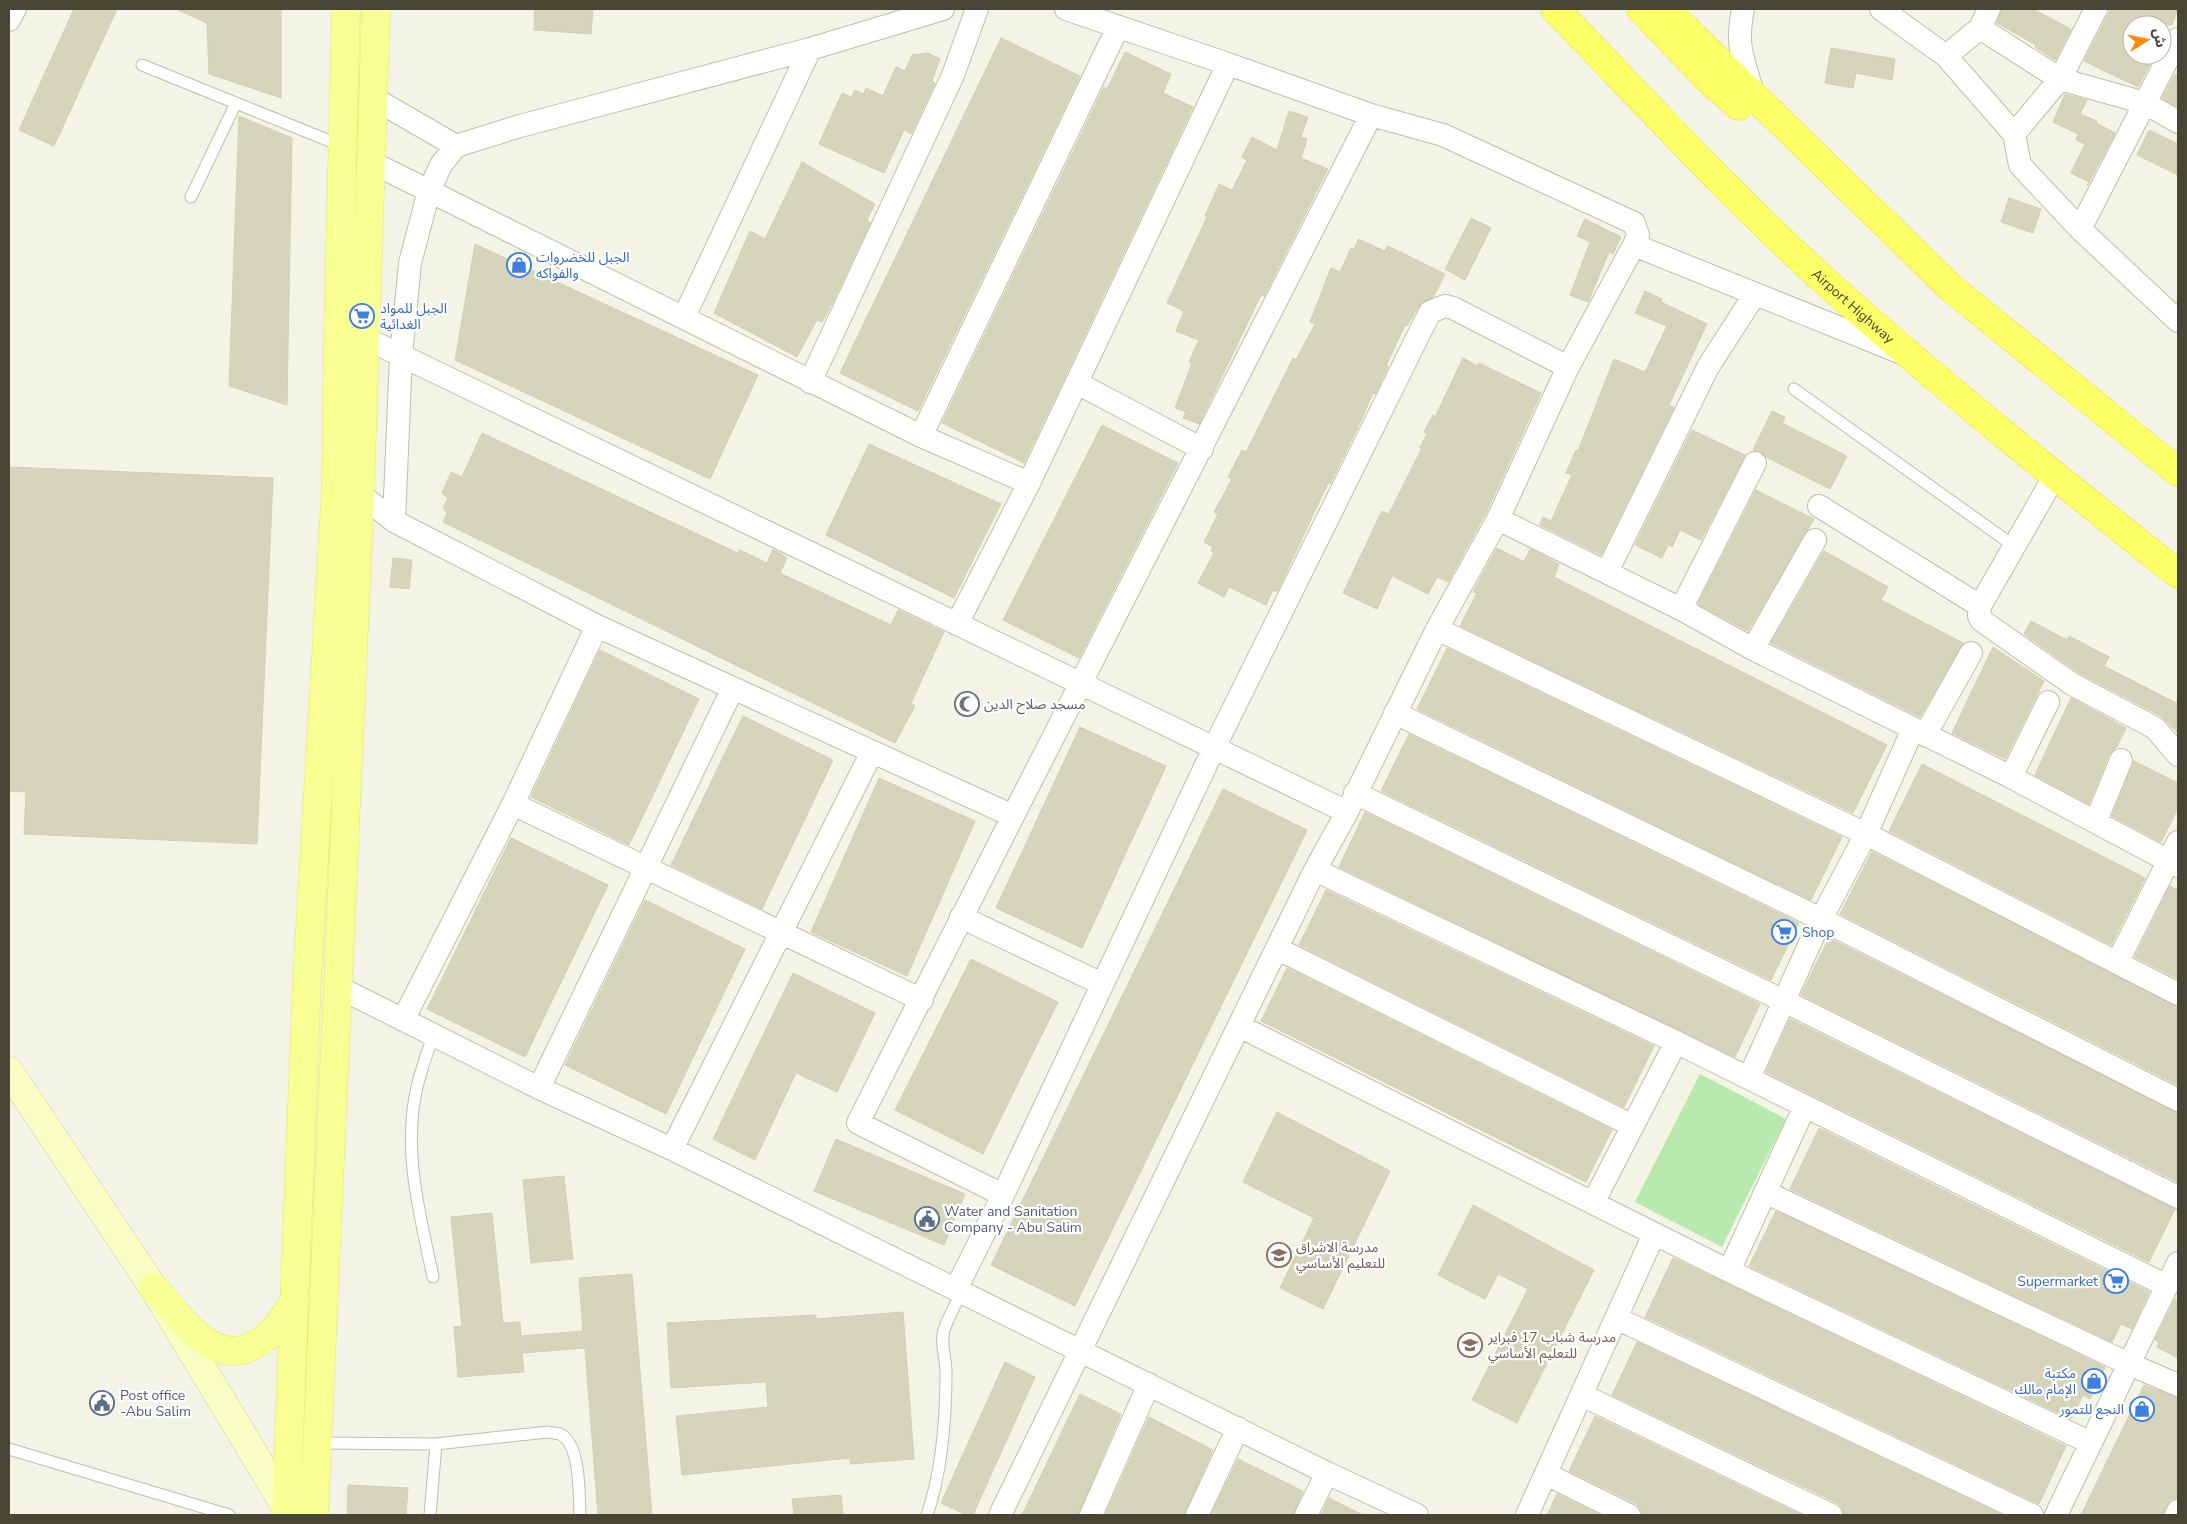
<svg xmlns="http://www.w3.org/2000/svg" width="2187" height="1524" font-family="'Nunito Sans','Noto Sans Arabic',sans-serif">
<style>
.green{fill:#b9eaad}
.building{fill:#d6d5bb;stroke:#d1d0ae}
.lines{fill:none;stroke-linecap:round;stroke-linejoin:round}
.lane-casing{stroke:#bfbfa8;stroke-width:13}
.street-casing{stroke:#bfbfa8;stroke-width:24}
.secondary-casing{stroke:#ccd292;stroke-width:29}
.primary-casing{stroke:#e1e95f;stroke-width:29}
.highway-casing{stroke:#e4e130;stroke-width:29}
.lane{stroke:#fff;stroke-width:11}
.street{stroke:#fff;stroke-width:22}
.secondary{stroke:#f9ffc4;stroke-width:28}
.primary{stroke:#f8ff93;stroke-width:28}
.highway{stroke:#fcff65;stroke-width:28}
.labels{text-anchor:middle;stroke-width:4.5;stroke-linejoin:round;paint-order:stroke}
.shop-label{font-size:14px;fill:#366cbe;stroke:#fff;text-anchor:start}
.street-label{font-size:14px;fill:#474635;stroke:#fff}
.worship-label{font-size:14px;fill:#5b616d;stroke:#fff;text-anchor:start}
.service-label{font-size:14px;fill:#4e5e75;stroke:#fff;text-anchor:start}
.education-label{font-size:14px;fill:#785e54;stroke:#fff;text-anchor:start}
</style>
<rect width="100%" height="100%" fill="#f3f4e6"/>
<!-- green -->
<path class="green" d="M1700,1074l86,45 -64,128 -87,-45z"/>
<!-- building -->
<path class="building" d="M74,9h43l-63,137 -35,-16z
M176,9h105v89l-72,-24 -2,-51z
M535,9h58l-2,25 -57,-4z
M2002,9h31l38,20 -16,31 -20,-13 1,-2 -39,-22z
M2111,9h67l-6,16h-40v30h23l-17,32 -54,-26z
M1001,38l79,38 -162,335 -78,-38z
M1831,48l64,11 -3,21 -36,-7 -3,15 -28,-5z
M1125,52l46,22 -8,19 30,14 -169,356 -82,-40 162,-336 3,2z
M928,53l12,6 -8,22 3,2 -24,51 -7,-4 -20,43 -65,-29 23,-51 9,4 4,-7 8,4 3,-6 17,8 13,-29 9,4 7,-16z
M2175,74l3,1v32l-16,-9z
M2065,94l22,6 -7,14 17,7 -1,2 19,10 -28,53 2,-4 -18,-9 14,-29 -9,-4 2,-6 -25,-12z
M1289,111l19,6 -7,20 6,2 -6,19 27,11 -64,127 -3,-1 -62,129 -16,-6 3,-6 -11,-4 17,-45 -3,-1 10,-22 -23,-9 8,-20 -17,-8 40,-86 -2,-1 14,-32 13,6 15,-30 -5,-3 10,-20 25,13z
M239,116l53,22 -5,267 -58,-19z
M2149,130l29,14v31l-41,-20z
M802,162l73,42 -8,16 3,3 -37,79 -11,20 -5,-2 -20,37 -83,-44 36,-82 15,8z
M2009,198l32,11 -8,24 -32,-11z
M1471,218l20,10 -26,52 -20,-11z
M1585,219l36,18 -8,17 -4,-2 -21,50 -18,-7 20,-53 -13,-6z
M1358,239l27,12 3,-5 57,28 -11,22 -15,10 -12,20 -2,-1 -19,41 2,1 -13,27 -2,-1 -15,34 -28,57 -2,-1 -51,109 -4,-2 -7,15 -37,-18 -5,10 -26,-14 16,-30 -3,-2 2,-4 -9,-5 14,-28 -4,-2 18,-33 -4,-2 14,-27 4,2 47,-94 3,2 19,-36 -5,-2 21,-54 9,4 11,-24 3,2z
M475,244l283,131 -48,104 -255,-119z
M1645,291l17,8 -1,3 46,22 -38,81 5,2 -73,148 -61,-30 3,-8 8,4 21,-46 -6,-2 10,-23 2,1 36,-92 31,13 22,-46 -32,-13z
M1463,358l15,8 1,-3 62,30 -55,120 -38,69 -11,-5 -9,17 -36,-18 -15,33 -34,-16 39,-82 6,3 4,-6 30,-60h-2l7,-15 -3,-1 9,-17 2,2z
M1772,411l13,6 -3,6 65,33 -17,33 -64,-32 -6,-6 -7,-1z
M1102,425l76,38 -99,195 -76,-38z
M1692,430l53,25 -44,85 -21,-10 -8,17 -4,-2 -6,13 -27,-13z
M482,433l256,120 2,-3 27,13 6,-14 14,9 -7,15 111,52 7,-15 46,22 -33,71 4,3 -20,37 -452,-221 4,-9 -4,-5 5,-10 -6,-5 9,-21 11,5z
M869,444l132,60 -47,94 -128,-63z
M9,467l264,11 -16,366 -233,-10 2,-42 -17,-1z
M1756,490l58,29 -66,112 -50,-27z
M1497,548l27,14 6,-13 29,15 -5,13 333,168 -34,68 -393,-187 17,-33 -4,-1z
M1824,551l64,36 -7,13 82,43 -43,74 -149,-74z
M393,558l19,2 -3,29 -19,-2z
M2031,621l36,19 2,-4 40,21 -5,9 74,38v29l-17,-17 -82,-43 -55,-39z
M1993,647l51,34 -39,78 -53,-26z
M1447,648l395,189 -31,63 -394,-191z
M600,650l99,49 -70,146 -98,-48z
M2071,698l55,30 -10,20 -7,7 -20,49 -54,-29z
M743,716l90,44 -71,149 -91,-44z
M1080,727l86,39 -84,182 -86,-40z
M1409,734l390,189 -28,57 -390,-189z
M2134,761l44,22v25l-17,34 -49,-26z
M1922,764l223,114 -34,67 -222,-114z
M879,778l96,43 -68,155 -96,-44z
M1223,789l84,41 -232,476 -84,-41z
M1365,812l395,192 -25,53 -396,-190z
M511,838l97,47 -83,172 -98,-48z
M1872,852l306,155v78l-338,-171z
M2170,886l8,4v89l-43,-22z
M1326,890l328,156 -30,61 -325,-162z
M645,900l100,49 -79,165 -101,-49z
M1829,938l349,175v69l-377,-187z
M971,959l87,43 -75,152 -88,-44z
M1287,968l325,162 -26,52 -325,-161z
M793,973l82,40 -38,79 -41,-19 -41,87 -42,-21z
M1790,1019l385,190 -26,53 -383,-190z
M1277,1112l113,59 -67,138 -43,-21 34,-70 -71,-36z
M1819,1128l330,164 -17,37 -11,-5 -9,18 -322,-153z
M836,1139l129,55 -21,51 -130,-54z
M564,1176l9,83 -42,4 -8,-83z
M1473,1205l121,65 -77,153 -45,-23 56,-111 -30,-15 -13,25 -47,-24z
M1776,1211l329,156 -15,32 -7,-4 -12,24 -322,-153z
M492,1213l11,110 17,-1 1,14 62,-5 -4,-53 53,-4 20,241h-54l-13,-167 -63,5 2,19 -66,5 -4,-50 8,-1 -11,-109z
M1673,1258l393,188 -27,58 -394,-187z
M2175,1299l3,1v58l-21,-11 2,-5 -4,-2z
M903,1312l11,147 -64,5v-6l-168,17 -6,-59 92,-9 -2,-25 -95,6 -4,-65 149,-8v4z
M1637,1342l365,173h-158l-2,-7 -5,-5 -225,-108z
M1005,1362l30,15 -62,138h-6l-26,-12z
M2144,1385l34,13v100l-8,2 -7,15h-82z
M1080,1394l41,20 -43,101h-56z
M1595,1416l206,99h-159l-2,-7 -5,-5 -66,-32z
M1149,1417l64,33 -29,65h-79z
M1238,1459l65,32 -10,24h-82z
M348,1485l60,3 -2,27h-59z
M1557,1494l43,21h-53z
M841,1495l2,20h-49l-2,-16z
M1329,1498l34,17h-42z"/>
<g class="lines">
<defs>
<path id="lane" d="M142,65l200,81
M191,197l45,-94
M1794,389l220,157
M433,1035c-5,17 -12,34 -16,52 -15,63 3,128 16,190
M318,1443l118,1 112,-12c4,1 9,1 12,2 21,10 19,61 20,81
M9,1449l220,66
M430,1515l6,-71
M927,1515c15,-44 19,-97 19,-143 0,-14 -6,-29 -2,-42 4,-12 12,-26 17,-38"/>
<path id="street" d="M1066,9l162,55
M1743,9c-8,41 1,48 10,86
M1881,9l65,47 68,78 6,31 60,64 98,92
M9,20l6,-11
M1980,28l80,51 85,24 33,19
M1946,56l34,-28 9,-19
M373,98l83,48
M2014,134l46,-55 36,-70
M371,162l550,274 108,47
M2080,229l98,-190
M1634,245l268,108
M684,317l126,-268
M367,339l980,473
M810,382l143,-307 24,-66
M1077,383l125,66
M921,436l197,-409
M347,490l13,4 34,27 203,105 416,190 358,-701
M1819,506l161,100 74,-129
M1498,519l183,90 72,40 258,128 167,89
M394,521l7,-165 9,-93 19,-72 12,-26 15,-19 64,-20 290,-77 133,-40
M1607,572l101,-205 47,-73
M1980,606l-1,10 2,4 91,64 83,44 23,27
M1681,609l74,-146
M957,624l72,-141 199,-419 143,51 72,20 191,88 4,12 -4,10 -66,122 -70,152 -61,110 -90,183 -32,58 -315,645
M1437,629l429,205 312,160
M1753,649l62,-109
M1395,713l426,206 357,181
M1925,735l46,-82
M2011,777l37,-75
M1355,793l429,208 394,196
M513,804l409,196
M2096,821l25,-61
M1315,870l361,172 491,244
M961,917l141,67
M1278,949l355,177
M2117,963l61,-121
M338,987l201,101 133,61 655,324 90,42
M403,1020l110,-216 84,-178
M1241,1027l488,244 362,172
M1749,1078l72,-159 45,-85 47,-105
M539,1088l194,-400
M672,1149l200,-397
M1765,1192l364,172 49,21
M1003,1195l-145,-72 155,-307
M1593,1203l83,-161
M1729,1271l76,-165
M956,1289l47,-94 211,-447 216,-436 15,-6 8,2 115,59
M1616,1318l416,197
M1582,1395l249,120
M1546,1474l83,41
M1091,1515l58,-131
M1197,1515l41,-87
M1306,1515l21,-42
M1527,1515l127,-281
M2056,1515l122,-252
M2176,1515l2,-4"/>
<path id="secondary" d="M9,1071l144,216 133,220"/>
<path id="primary" d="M153,1287c33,36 67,94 119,45 9,-8 15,-21 23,-31
M286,1515l21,-535 29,-494 2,-153 8,-324
M314,1515l46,-1021 16,-485"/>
<g id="highway">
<path id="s1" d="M1555,9c92,95 182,194 281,282 110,98 226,191 342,283"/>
<path d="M1641,9l69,72 29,25"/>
<path d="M1665,9l286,279 227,184"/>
</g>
</defs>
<!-- lane casing -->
<use href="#lane" class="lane-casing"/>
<!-- street casing -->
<use href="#street" class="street-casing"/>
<!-- secondary casing -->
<use href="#secondary" class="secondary-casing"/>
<!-- primary casing -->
<use href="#primary" class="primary-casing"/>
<!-- highway casing -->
<use href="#highway" class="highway-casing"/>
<!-- lane -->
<use href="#lane" class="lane"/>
<!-- street -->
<use href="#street" class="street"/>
<!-- secondary -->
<use href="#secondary" class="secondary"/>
<!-- primary -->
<use href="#primary" class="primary"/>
<!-- highway -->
<use href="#highway" class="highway"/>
</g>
<!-- icons -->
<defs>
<symbol id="shop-ring" viewBox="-11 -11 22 22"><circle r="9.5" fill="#fff" stroke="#3f7fe0" stroke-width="1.5"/><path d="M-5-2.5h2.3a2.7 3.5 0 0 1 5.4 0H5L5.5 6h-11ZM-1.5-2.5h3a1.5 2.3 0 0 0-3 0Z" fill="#3f7fe0"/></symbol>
<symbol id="supermarket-ring" viewBox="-11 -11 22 22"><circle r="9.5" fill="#fff" stroke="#3f7fe0" stroke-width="1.5"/><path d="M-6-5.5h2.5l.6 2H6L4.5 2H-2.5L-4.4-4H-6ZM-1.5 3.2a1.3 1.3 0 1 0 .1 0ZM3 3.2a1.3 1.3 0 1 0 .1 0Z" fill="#3f7fe0"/></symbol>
<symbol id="mosque-ring" viewBox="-11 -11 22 22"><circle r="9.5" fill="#fff" stroke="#6b7280" stroke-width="1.5"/><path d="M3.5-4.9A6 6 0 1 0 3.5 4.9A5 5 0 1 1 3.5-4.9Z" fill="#6b7280"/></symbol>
<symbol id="civic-ring" viewBox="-11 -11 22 22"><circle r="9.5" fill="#fff" stroke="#5c6f8a" stroke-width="1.5"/><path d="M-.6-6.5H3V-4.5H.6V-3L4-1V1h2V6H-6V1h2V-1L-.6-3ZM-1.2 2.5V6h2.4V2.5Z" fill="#5c6f8a"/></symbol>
<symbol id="school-ring" viewBox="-11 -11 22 22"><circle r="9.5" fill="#fff" stroke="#8d6e63" stroke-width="1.5"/><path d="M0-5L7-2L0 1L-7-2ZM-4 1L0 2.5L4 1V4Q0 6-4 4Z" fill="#8d6e63"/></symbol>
</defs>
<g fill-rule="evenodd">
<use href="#shop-ring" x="505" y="251" width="28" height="28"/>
<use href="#supermarket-ring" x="348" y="302" width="28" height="28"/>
<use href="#mosque-ring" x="953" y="690" width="28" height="28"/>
<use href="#supermarket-ring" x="1770" y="918" width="28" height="28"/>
<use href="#civic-ring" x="913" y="1205" width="28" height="28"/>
<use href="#school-ring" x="1265" y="1241" width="28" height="28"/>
<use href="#supermarket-ring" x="2102" y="1267" width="28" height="28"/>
<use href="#school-ring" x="1456" y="1331" width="28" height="28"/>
<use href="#shop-ring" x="2080" y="1367" width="28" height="28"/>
<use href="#civic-ring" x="88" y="1389" width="28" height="28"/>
<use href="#shop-ring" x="2128" y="1395" width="28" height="28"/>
</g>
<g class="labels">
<!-- shop labels -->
<g class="shop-label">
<text x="536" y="262">الجبل للخضروات<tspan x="536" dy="16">والفواكه</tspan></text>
<text x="380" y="313">الجبل للمواد<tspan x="380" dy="16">الغدائية</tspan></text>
<text x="1802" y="937">Shop</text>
<text x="2098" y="1286" text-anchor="end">Supermarket</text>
<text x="2076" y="1378" text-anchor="end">مكتبة<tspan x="2076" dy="16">الإمام مالك</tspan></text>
<text x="2124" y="1414" text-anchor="end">النجع للتمور</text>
</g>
<!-- street labels -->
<g class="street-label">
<text dy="5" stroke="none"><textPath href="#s1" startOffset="421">Airport Highway</textPath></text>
</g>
<!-- worship labels -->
<g class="worship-label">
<text x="984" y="709">مسجد صلاح الدين</text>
</g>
<!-- service labels -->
<g class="service-label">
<text x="944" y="1216">Water and Sanitation<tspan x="944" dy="16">Company - Abu Salim</tspan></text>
<text x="120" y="1400">Post office<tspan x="120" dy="16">-Abu Salim</tspan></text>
</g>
<!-- education labels -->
<g class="education-label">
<text x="1296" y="1252">مدرسة الاشراق<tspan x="1296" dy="16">للتعليم الأساسي</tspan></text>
<text x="1488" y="1342">مدرسة شباب 17 فبراير<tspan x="1488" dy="16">للتعليم الأساسي</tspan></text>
</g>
</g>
<!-- border -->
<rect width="2187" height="1524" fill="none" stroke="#474635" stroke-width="20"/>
<!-- north arrow -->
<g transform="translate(2147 40) rotate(80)"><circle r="24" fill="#ffffff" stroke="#b5b5ae"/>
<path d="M0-4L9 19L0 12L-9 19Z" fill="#ff8911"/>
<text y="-8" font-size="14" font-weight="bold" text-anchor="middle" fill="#474635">ش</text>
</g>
</svg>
